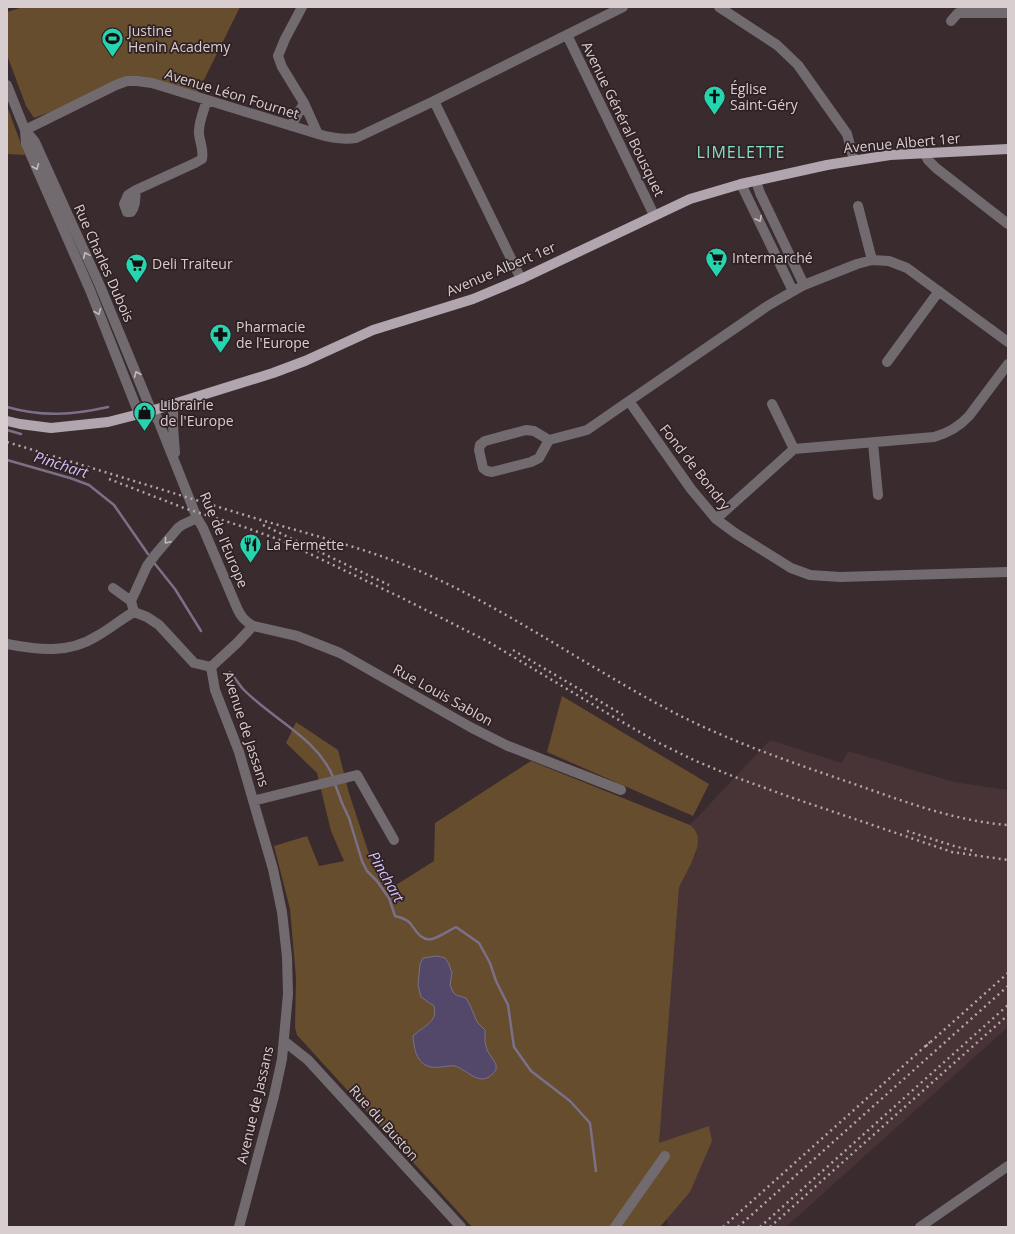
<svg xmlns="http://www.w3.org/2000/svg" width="1015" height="1234" font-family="'Open Sans',sans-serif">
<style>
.built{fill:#483337}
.green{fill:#654d2e}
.water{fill:#534869;stroke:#7b7088}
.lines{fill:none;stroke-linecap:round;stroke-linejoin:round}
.stream{stroke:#7b7088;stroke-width:2.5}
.minor{stroke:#716b70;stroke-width:10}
.major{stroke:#b1a6af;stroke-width:10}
.rail{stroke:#b1a6a8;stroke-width:2.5;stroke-dasharray:2 4;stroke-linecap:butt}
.oneway{stroke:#c3babd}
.labels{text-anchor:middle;stroke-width:3.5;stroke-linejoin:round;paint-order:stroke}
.poi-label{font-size:14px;fill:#d8ced0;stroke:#2f2124;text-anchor:start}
.street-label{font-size:14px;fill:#d8ced0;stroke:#2f2124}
.water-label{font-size:15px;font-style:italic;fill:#d3c1fd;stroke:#2f2124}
.quarter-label{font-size:16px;letter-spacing:1px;fill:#80e0c4;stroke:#2f2124}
</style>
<rect width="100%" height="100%" fill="#3a2b2e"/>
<!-- built -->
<path class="built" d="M770,740l72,23 6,-12 106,31 54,8v237l-222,200h-118l-13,-71 3,-5 21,-263 17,-34 1,-21 -7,-8z"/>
<!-- green -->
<path class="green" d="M23,7h217l-43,87 -56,-16 -107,40 -8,-12 -19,-51v-43z
M7,106l18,49 -18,-1z
M562,696l147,88 -16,32 -146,-64z
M296,722l42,28 11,43 24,73 23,19 38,-24 1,-38 96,-62 159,64c2,2 5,4 6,7 8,14 -11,42 -17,56l-20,255 50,-17 3,15 -22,51 -30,35h-188l-175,-192 -2,-8 1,-49 -6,-69 -16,-63 33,-10 12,30 25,-5 -13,-30 -14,-58 -31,-30z"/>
<!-- water -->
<path class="water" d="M437,956l8,2 4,6 3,9 -2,12 3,7 3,3 10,3 4,7 7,17 8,8v12l2,8 9,14v6c-15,20 -26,1 -41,-4 -5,-1 -10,1 -15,1 -21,3 -26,-14 -27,-31 11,-11 25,-13 21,-30l-13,-9 -3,-12 2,-21 3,-6z"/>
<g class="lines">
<!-- stream -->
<path class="stream" d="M7,407c35,10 66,8 101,0
M7,430l14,4
M7,460l63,18 19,7 25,20 34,49
M155,564l20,25 26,42
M230,672c5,6 9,12 13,17 30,31 75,49 91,90
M335,784l7,19 7,15 13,43 5,10 10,10 12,17 6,18c5,1 11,3 15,7 5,6 11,19 22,16 8,-2 16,-8 24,-12l23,16 11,20 6,18 12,24 6,42 17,24 39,30 20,22 6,48"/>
<!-- minor -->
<path class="minor" d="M302,7l-17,32 -7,17 4,11 22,36 14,31
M719,7l58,38 21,20 49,69 7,26
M951,21l7,-8h50
M567,35l87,180
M7,85l18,45 1,14 64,146 49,124
M434,101l87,178
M291,126l13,-23
M25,130l91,-45 11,-4h10l15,2 166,51c13,4 24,6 38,4l78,-37 189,-94
M25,130l10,12 65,144 54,131
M924,152l4,8 8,8 72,56
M756,181l4,12 44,92
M741,184l52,107
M136,190c-1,8 0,16 -5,22h-4l-3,-8 4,-9 8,-5 59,-27 7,-4c2,-9 -2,-16 -3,-25 -1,-11 5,-24 8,-34
M858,206l14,54
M1008,342l-101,-74 -18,-7 -17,-1 -15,4 -53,21 -35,20 -140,96 62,88 25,30 19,14 56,35 19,7 30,2 168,-5
M887,362l52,-71
M173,404v22l2,27
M772,404l22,45
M154,410l43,108 6,10 34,80c4,9 8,13 16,18l44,10 43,17 132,75 36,18 113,44
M549,440l-10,18 -8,4 -39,10 -5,-1 -4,-3 -4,-18 1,-5 5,-4 41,-11 8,1 15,9 38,-10 42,-29
M873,443l5,52
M716,519l78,-70 140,-12c14,-4 25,-10 35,-21l39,-52
M113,588l18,13
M134,612l-3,-11 16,-35 8,-11 23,-27 4,-3 15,-7
M134,612l13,5 12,8 35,38 17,4
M7,644c31,6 62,10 90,-8 13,-7 24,-17 37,-24
M211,667l4,23 24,62 34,117 9,43 5,45 1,37 -6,65 -8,37 -35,131
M211,667l26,-24 16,-17
M253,801l104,-26 37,65
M284,1041l24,19 153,167
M615,1227l50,-71
M920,1227l88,-61"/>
<!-- major -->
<path class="major" d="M7,421l13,3 31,4 57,-6 43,-11 122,-38 32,-12 68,-31 100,-31 48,-20 169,-80 51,-15 86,-19 63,-10 118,-6"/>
<!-- rail -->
<path class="rail" d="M7,442c85,26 169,52 254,78 58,17 119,32 174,58 82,38 156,91 236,133 59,31 123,52 186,74 49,17 98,36 151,40
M109,479l75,29 60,19 39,14 119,57 85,43 130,78 42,24 37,18 36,15 58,21 162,55 56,8
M263,525l126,60
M513,650l110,65
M907,831l47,15 20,5
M926,1046l82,-73
M723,1227l207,-185
M738,1227l270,-241
M760,1227l248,-222
M770,1227l238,-212"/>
</g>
<!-- one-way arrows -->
<defs><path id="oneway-chevron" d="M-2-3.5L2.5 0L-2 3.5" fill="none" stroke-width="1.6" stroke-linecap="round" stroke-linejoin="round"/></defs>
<g class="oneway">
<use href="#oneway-chevron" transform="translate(36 167) rotate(67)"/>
<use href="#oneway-chevron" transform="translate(759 219) rotate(64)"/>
<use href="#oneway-chevron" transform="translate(86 255) rotate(-114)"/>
<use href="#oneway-chevron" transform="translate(98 312) rotate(68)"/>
<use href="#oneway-chevron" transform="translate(137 374) rotate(-113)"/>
<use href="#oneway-chevron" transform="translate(167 541) rotate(130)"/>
</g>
<!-- icons -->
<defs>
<symbol id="stadium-pin" viewBox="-11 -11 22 30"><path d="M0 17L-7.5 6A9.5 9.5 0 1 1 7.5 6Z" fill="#24d5af" stroke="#2f2124"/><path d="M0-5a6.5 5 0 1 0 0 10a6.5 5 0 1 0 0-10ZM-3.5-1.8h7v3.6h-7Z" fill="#111"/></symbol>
<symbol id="church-pin" viewBox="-11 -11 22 30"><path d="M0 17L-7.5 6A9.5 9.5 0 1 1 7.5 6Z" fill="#24d5af" stroke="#2f2124"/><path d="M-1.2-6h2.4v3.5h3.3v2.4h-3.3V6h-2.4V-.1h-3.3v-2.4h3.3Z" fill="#111"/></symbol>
<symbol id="supermarket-pin" viewBox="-11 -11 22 30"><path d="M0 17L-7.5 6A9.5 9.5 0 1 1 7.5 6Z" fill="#24d5af" stroke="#2f2124"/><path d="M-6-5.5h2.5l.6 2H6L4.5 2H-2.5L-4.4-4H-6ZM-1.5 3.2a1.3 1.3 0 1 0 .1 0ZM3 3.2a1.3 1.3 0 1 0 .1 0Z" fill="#111"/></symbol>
<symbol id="pharmacy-pin" viewBox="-11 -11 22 30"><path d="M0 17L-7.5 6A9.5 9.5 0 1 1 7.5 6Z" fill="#24d5af" stroke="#2f2124"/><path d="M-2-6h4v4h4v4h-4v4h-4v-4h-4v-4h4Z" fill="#111"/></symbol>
<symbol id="shop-pin" viewBox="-11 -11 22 30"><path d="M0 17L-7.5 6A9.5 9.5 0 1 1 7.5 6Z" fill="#24d5af" stroke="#2f2124"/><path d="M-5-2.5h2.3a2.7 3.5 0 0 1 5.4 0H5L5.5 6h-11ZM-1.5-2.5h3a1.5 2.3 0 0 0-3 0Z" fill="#111"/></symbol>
<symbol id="restaurant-pin" viewBox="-11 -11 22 30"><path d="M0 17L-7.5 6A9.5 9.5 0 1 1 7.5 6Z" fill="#24d5af" stroke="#2f2124"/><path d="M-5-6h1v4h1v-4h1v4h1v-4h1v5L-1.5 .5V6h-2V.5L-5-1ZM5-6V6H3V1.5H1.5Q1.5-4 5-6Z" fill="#111"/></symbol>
</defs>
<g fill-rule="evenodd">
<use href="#stadium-pin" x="100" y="26" width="25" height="34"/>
<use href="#church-pin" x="702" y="84" width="25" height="34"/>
<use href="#supermarket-pin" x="704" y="246" width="25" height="34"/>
<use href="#supermarket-pin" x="124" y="252" width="25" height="34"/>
<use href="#pharmacy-pin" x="208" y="322" width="25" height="34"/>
<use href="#shop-pin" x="132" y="400" width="25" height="34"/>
<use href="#restaurant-pin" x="238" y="532" width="25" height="34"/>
</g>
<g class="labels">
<!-- poi labels -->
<g class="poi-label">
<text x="128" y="36">Justine<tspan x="128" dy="16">Henin Academy</tspan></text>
<text x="730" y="94">Église<tspan x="730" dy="16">Saint-Géry</tspan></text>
<text x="732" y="263">Intermarché</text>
<text x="152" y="269">Deli Traiteur</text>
<text x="236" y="332">Pharmacie<tspan x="236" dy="16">de l'Europe</tspan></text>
<text x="160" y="410">Librairie<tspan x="160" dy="16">de l'Europe</tspan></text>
<text x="266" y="550">La Fermette</text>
</g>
<!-- street labels -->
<g class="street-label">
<text transform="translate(232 94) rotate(17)" y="5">Avenue Léon Fournet</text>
<text transform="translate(623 119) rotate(64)" y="5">Avenue Général Bousquet</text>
<text transform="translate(902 143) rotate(-5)" y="5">Avenue Albert 1er</text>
<text transform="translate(104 263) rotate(66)" y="5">Rue Charles Dubois</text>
<text transform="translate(501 269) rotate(-23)" y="5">Avenue Albert 1er</text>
<text transform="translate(695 467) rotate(52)" y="5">Fond de Bondry</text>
<text transform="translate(224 540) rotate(67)" y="5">Rue de l'Europe</text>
<text transform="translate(443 695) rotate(29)" y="5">Rue Louis Sablon</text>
<text transform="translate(246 729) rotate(72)" y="5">Avenue de Jassans</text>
<text transform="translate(255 1105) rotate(-77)" y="5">Avenue de Jassans</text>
<text transform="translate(384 1123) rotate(48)" y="5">Rue du Buston</text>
</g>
<!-- water labels -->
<g class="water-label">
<text transform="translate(61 465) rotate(18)" y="5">Pinchart</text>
<text transform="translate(386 877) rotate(60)" y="5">Pinchart</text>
</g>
<!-- quarter labels -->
<g class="quarter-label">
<text x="741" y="158">LIMELETTE</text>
</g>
</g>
<!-- border -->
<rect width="1015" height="1234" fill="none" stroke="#d8ced0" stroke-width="16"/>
</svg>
